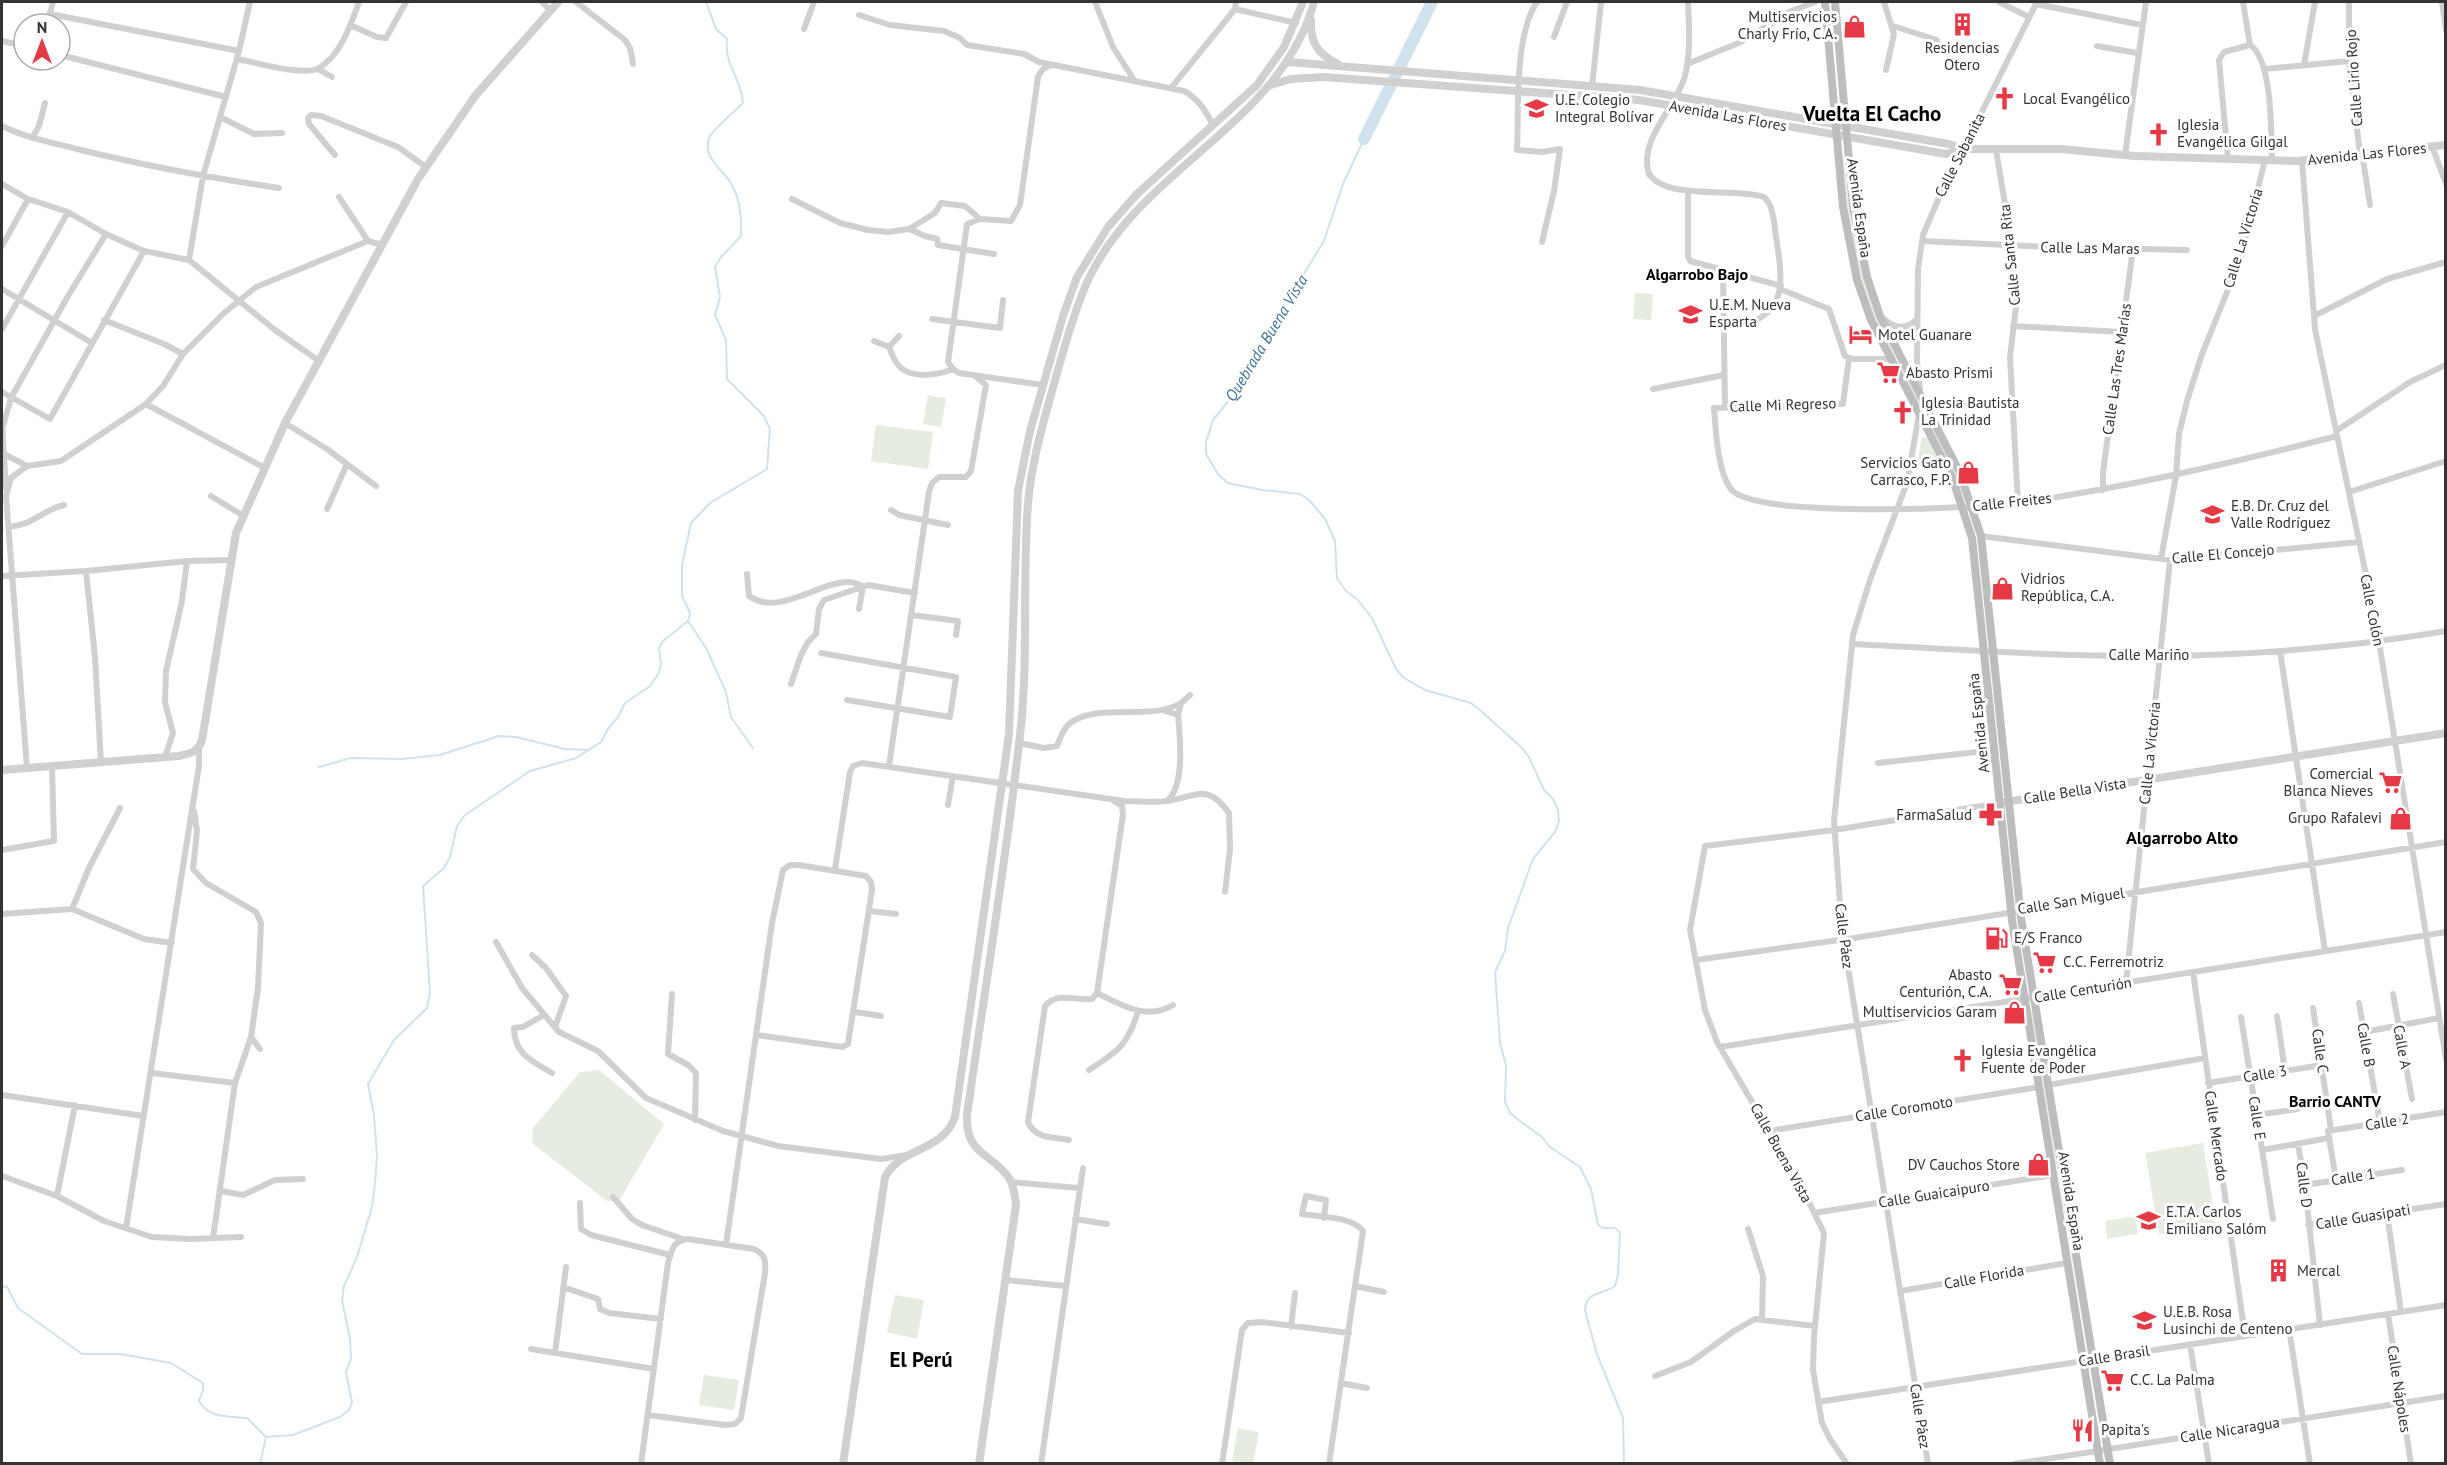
<svg xmlns="http://www.w3.org/2000/svg" width="2447" height="1465" font-family="'PT Sans',sans-serif">
<style>
.green{fill:#e6ecdf}
.lines{fill:none;stroke-linecap:round;stroke-linejoin:round}
.stream{stroke:#cfe2ee;stroke-width:2}
.river{stroke:#cfe2ee;stroke-width:12}
.minor{stroke:#d0d0d0;stroke-width:6}
.tertiary{stroke:#d0d0d0;stroke-width:8}
.secondary{stroke:#bdbdbd;stroke-width:8}
.labels{text-anchor:middle;stroke-width:6;stroke-linejoin:round;paint-order:stroke}
.poi-label{font-size:15px;fill:#333;stroke:#fff;text-anchor:start}
.street-label{font-size:15px;fill:#333;stroke:#fff}
.neighbourhood-label{font-size:16px;font-weight:bold;fill:#000;stroke:#fff}
.water-label{font-size:16px;font-style:italic;fill:#3f7597;stroke:#fff}
.quarter-label{font-size:18px;font-weight:bold;fill:#000;stroke:#fff}
.district-label{font-size:21px;font-weight:bold;fill:#000;stroke:#fff}
</style>
<rect width="100%" height="100%" fill="#fff"/>
<!-- green -->
<path class="green" d="M1842,146l10,78 12,54 87,183 14,38 -91,-180 -14,-40 -11,-55z
M1635,293l18,1 -2,26 -18,-1z
M928,395l18,3 -5,29 -18,-3z
M876,425l57,7 -5,37 -57,-8z
M1922,437l6,1 10,22 -21,4z
M2032,1010l55,341 -56,-340z
M599,1070l65,54 -45,77h-12l-75,-58 1,-15 47,-56z
M2203,1143l13,82 -57,9 -14,-81z
M2135,1216l3,18 -31,5 -2,-18z
M895,1295l29,5 -7,39 -30,-7z
M704,1375l35,5 -5,30 -35,-5z
M1238,1428l21,4 -6,31 -21,-2z"/>
<g class="lines">
<!-- stream -->
<path class="stream" d="M1364,139l-21,45 -19,57 -73,120 -16,32 -22,27 -7,22v12l12,20 10,9 34,7 38,4 9,6 16,19 10,22 2,37 9,13 11,8 15,19 24,51 8,9 21,12 46,13 10,8 40,36 8,10 15,33 9,9 5,11 1,11 -4,11 -22,27 -25,69 -3,23 -10,21 5,71 6,23 -1,36 5,11 10,8 22,16 8,10 30,20 11,22 7,36 5,3h12l5,4 -2,43 -3,11c-13,9 -30,5 -30,25l12,43 26,64 1,46
M688,621l18,27 20,44 5,25 22,31
M319,767l32,-9 51,1 38,-4 59,-19 17,1 49,12 24,1
M2,1286l5,1 11,21 64,46h38l51,9 32,20v7l-4,11c10,18 30,15 48,17l19,19
M260,1464l6,-27 27,-2 47,-18 9,-7 3,-8 -6,-30 5,-13 -1,-20 -8,-39 2,-14 13,-29 15,-50 3,-24 2,-27 -3,-41 -6,-31 26,-44 33,-32 3,-16 -7,-106 21,-18 6,-11 7,-31 8,-11 65,-44 46,-13 25,-16 7,-13 10,-12 7,-14 25,-17 9,-13 2,-9 -2,-16 4,-7 25,-20 2,-8 -8,-18v-30l9,-42 19,-20 57,-34 3,-40 -6,-13 -37,-37 -1,-39 -11,-25 5,-18 -5,-30 6,-10 20,-21c1,-17 -1,-36 -9,-51 -8,-16 -32,-27 -22,-49 3,-6 27,-27 33,-33 -2,-26 -19,-37 -16,-64l-11,-10 -10,-27"/>
<!-- river -->
<path class="river" d="M1364,139l68,-137"/>
<!-- minor -->
<path class="minor" d="M542,2l9,9
M576,2l49,38 5,8 3,16
M1095,2l18,45 21,33
M1236,2l-1,7 61,14
M1537,2c-23,34 -18,107 -20,148l25,2 18,-3 -6,42 -12,51
M1688,2c1,24 3,50 -3,74 -9,32 -47,63 -36,98 18,27 87,13 115,23 10,9 10,27 12,40 4,28 14,68 -20,83 -10,4 -22,5 -32,6
M1884,2l10,32 -8,36
M1999,2l30,15
M2243,2l7,43c23,15 21,90 22,115
M2349,2v59l11,93
M2442,2l4,28
M2036,4l106,21
M50,14l189,37
M859,15l31,10 54,6 16,7 7,7 57,9 15,8 145,29c13,7 23,21 29,35
M47,24l6,-22
M350,25l27,12 9,1 20,-36
M1893,26l44,14
M804,29l10,-27
M1554,37l13,-35
M2,41l22,5
M2097,46l40,7
M60,55l166,42
M237,59c18,3 67,18 82,9 22,-13 32,-44 40,-66
M1687,64l54,-22 48,-30 26,-10
M2304,65l11,-63
M318,69l14,8
M2264,69l85,-8
M1592,86l9,-84
M1171,88l64,-79
M220,117l34,17 28,-1
M2,126c24,12 52,17 79,24 65,16 131,28 198,38
M32,138l7,-12 6,-23
M2432,146l14,38
M1996,150l16,96 5,52 -7,59 8,146
M2362,153l8,52
M335,155l-26,-31 -1,-6 3,-3 10,1 77,31 28,20
M2125,155l21,-153
M2228,159l-9,-99 5,-8 26,-7
M2302,161l13,168 61,294 70,436
M2,184l26,15 40,13 38,22 38,17 45,9 86,70 44,31
M1688,191v65l2,5 91,25
M339,197l29,44
M792,199l48,24 28,7 20,2 21,-3 16,7 12,3 1,6 56,9
M909,229l26,-16 6,-10 24,3 15,13
M1922,241l127,6 138,3
M2,246l26,-47
M189,260l14,-84 36,-125 11,-49
M1723,271l2,136
M2,289l90,54
M1780,289l49,20 16,47 8,3h38
M2314,316l73,-37 59,-17
M932,319l68,9 3,-28
M1884,319c11,10 22,11 33,0
M104,320l60,24 19,10
M2013,326l109,6
M2,329l66,-117
M874,341l15,6c3,7 6,16 12,21 14,11 37,7 52,1
M889,347l10,-11
M1849,358l-6,46 -129,4c2,23 3,60 16,80 18,28 197,21 233,19l11,2c123,-15 243,-42 363,-73
M1043,385l-84,-12 -6,-4 -5,-7 19,-138 13,-5 31,2 9,-16 18,-128c4,-9 9,-12 18,-12
M1653,389l71,-14
M1920,391l-3,-30 1,-92 5,-34 18,-42 96,-191
M2,392l48,27 94,-168
M146,404l119,64
M1919,414l-12,69 -37,97 -17,55 -19,186 8,109 86,534
M285,423l42,26 49,37
M2,425l4,64
M3,426l8,-28 57,-102 38,-62
M2336,431l74,-49 36,-17
M4,454l23,12
M2103,490v-18l30,-223
M2349,492l97,-31
M211,496l31,19
M327,509l20,-45
M891,510l8,5 49,10
M9,527c27,-3 31,-16 55,-22
M1981,536l189,24 189,-18
M2161,559l15,-83 3,-42 8,-33 15,-47 38,-94 25,-100
M86,571l9,86 6,106
M747,574l2,22c30,21 68,-14 100,-14 5,0 10,3 14,4l-4,23
M2,576l84,-5 101,-10 44,-1
M912,615l46,6 -2,14
M1852,644c102,5 206,13 309,12 95,-1 190,-9 285,-25
M2280,651l45,300
M821,653l135,24 -6,40 -103,-17
M791,684l10,-29 7,-13 8,-8 3,-25 5,-9 44,-15 47,8
M1165,711l13,4 3,-12 9,-8
M1019,743l25,5 13,-2c3,-7 5,-15 11,-21 27,-24 82,-3 113,-22
M165,757l8,-24 -8,-31 1,-31 16,-70 5,-40
M1878,763l117,-13
M889,766l40,-274 3,-9 7,-6h27l5,-6 15,-86 -10,-8
M27,768l-21,-272 5,-18 16,-12 34,-5 85,-57 17,-18 20,-32 41,-41 32,-26 112,-46 14,4
M1168,800c17,-15 12,-64 10,-85
M948,805l5,-29
M194,811l3,20 -4,38 13,14 50,29 5,11 -3,65 -7,49 -16,46 -22,155
M2,850l52,-9 -2,-75
M835,869l15,-97 3,-6 9,-3 262,38c14,0 29,2 43,0 29,-4 40,-19 62,12l1,36 -5,43
M72,909l17,-41 31,-60
M870,911l26,3
M2,914l70,-5 72,30 28,4
M496,942l26,46 37,44 39,19 48,47 77,33 55,15 103,13 26,-4
M532,955l14,13 20,28 -11,31
M1696,960l158,-22 592,-96
M2193,972l52,364
M2126,983l44,-423
M1097,993c24,12 50,28 76,12
M672,994l-4,60 20,11 8,8 -1,47
M2393,994l19,105
M2359,1003l21,120
M2313,1008l18,122
M855,1012l26,4
M544,1015l-21,12 -9,1c0,26 18,33 38,45
M2277,1016l8,55
M2241,1017l32,202
M2364,1032l75,-14
M251,1037l9,12
M1720,1047l726,-115
M1089,1070c29,-19 39,-25 49,-59
M152,1073l83,10
M2208,1083l114,-18
M2048,1085l157,-27
M2,1095l141,21
M2256,1115l42,-6
M1769,1131l270,-44
M1069,1140c-16,-3 -34,-1 -41,-18l17,-116c13,-15 29,-5 47,-7l5,-6 26,-179 -1,-8 -8,-5
M2298,1144l7,41 15,140
M2262,1150l67,-12
M2,1176l55,20 47,25 48,16 39,2 50,-2
M2336,1180l-8,-49 118,-19
M1011,1182l68,6
M2305,1185l97,-15
M221,1191l22,4 32,-15 28,-1
M57,1196l18,-91
M613,1197l19,22 10,6 41,14
M580,1203l1,26 10,6 79,20
M1814,1213l239,-38
M2387,1213l14,99
M1324,1218l2,-18 -20,-4 -4,18c18,3 49,2 61,17l-34,233
M1075,1219l32,5
M2308,1225l138,-21
M126,1228l67,-425 6,-37v-17
M1748,1229l15,47 -1,43
M726,1245l46,-322 11,-53 7,-5h9l67,11 5,6 1,8 -24,154 -6,3 -85,-12
M1006,1280l59,6
M1355,1286l29,6
M563,1287l35,12 2,10 9,4 52,6
M1900,1291l167,-28
M2388,1314l23,150
M1291,1327l4,-34
M2289,1329l21,135
M2190,1344l19,120
M531,1349l123,20
M555,1353l11,-86
M1655,1376l36,-14 43,-31 21,-12 60,7
M1341,1383l26,5
M1818,1402l628,-97
M641,1464l27,-201c4,-14 5,-22 20,-24l66,10c12,6 12,12 11,24l-24,145 -6,6 -10,1 -77,-10
M1041,1464l42,-296
M1222,1464l20,-134 6,-7 14,-1 87,11
M1847,1464l-17,-25 -8,-16 -9,-53 1,-34 10,-103 -24,-49 -83,-142 -12,-32 -15,-80 15,-84 129,-16 166,-27
M2014,1464l432,-68"/>
<!-- tertiary -->
<path class="tertiary" d="M1311,20c-1,23 7,34 27,44
M1285,64l3,-2 352,28 309,54 15,5h96l75,7 162,5 149,-16
M1271,85l20,-6 32,-2 316,23 307,54 18,-5
M2,770l177,-14c13,-3 19,-4 23,-16l34,-207 49,-110 133,-244 57,-83 83,-94
M2005,802l441,-69
M843,1464l42,-287c16,-31 57,-24 70,-60l54,-383 9,-243 12,-60 33,-115 14,-39 31,-50 29,-33 120,-109 27,-38 19,-45
M979,1464l37,-259c-1,-9 -2,-19 -7,-27 -17,-25 -44,-23 -42,-63 18,-127 39,-253 53,-380 9,-76 2,-155 8,-231 3,-39 14,-76 24,-113 10,-35 19,-71 33,-104 50,-118 195,-160 229,-285"/>
<!-- secondary -->
<path class="secondary" d="M1825,2l18,205 14,73 14,40 81,157 20,61 40,382 88,544
M1835,2l18,204 14,71 13,39 80,157 21,63 40,382 89,546"/>
</g>
<!-- icons -->
<defs>
<symbol id="building-bare" viewBox="-9 -9 18 18"><path d="M-4-6H4V6H1V3H-1V6H-4ZM-2.5-4.3h1.7v1.8h-1.7ZM.8-4.3h1.7v1.8H.8ZM-2.5-1h1.7V.8h-1.7ZM.8-1h1.7V.8H.8Z" fill="#e63946" stroke="#fff" stroke-width="2.5" paint-order="stroke"/></symbol>
<symbol id="shop-bare" viewBox="-9 -9 18 18"><path d="M-5-2.5h2.3a2.7 3.5 0 0 1 5.4 0H5L5.5 6h-11ZM-1.5-2.5h3a1.5 2.3 0 0 0-3 0Z" fill="#e63946" stroke="#fff" stroke-width="2.5" paint-order="stroke"/></symbol>
<symbol id="church-bare" viewBox="-9 -9 18 18"><path d="M-1.2-6h2.4v3.5h3.3v2.4h-3.3V6h-2.4V-.1h-3.3v-2.4h3.3Z" fill="#e63946" stroke="#fff" stroke-width="2.5" paint-order="stroke"/></symbol>
<symbol id="school-bare" viewBox="-9 -9 18 18"><path d="M0-5L7-2L0 1L-7-2ZM-4 1L0 2.5L4 1V4Q0 6-4 4Z" fill="#e63946" stroke="#fff" stroke-width="2.5" paint-order="stroke"/></symbol>
<symbol id="hotel-bare" viewBox="-9 -9 18 18"><path d="M-6-4.5h1.5V1H6V5H4.5V3h-9V5H-6ZM-4 0a1.8 1.8 0 1 1 3.6 0ZM.5 0V-2.5h3Q6-2.5 6 0Z" fill="#e63946" stroke="#fff" stroke-width="2.5" paint-order="stroke"/></symbol>
<symbol id="supermarket-bare" viewBox="-9 -9 18 18"><path d="M-6-5.5h2.5l.6 2H6L4.5 2H-2.5L-4.4-4H-6ZM-1.5 3.2a1.3 1.3 0 1 0 .1 0ZM3 3.2a1.3 1.3 0 1 0 .1 0Z" fill="#e63946" stroke="#fff" stroke-width="2.5" paint-order="stroke"/></symbol>
<symbol id="pharmacy-bare" viewBox="-9 -9 18 18"><path d="M-2-6h4v4h4v4h-4v4h-4v-4h-4v-4h4Z" fill="#e63946" stroke="#fff" stroke-width="2.5" paint-order="stroke"/></symbol>
<symbol id="fuel-bare" viewBox="-9 -9 18 18"><path d="M-5.5-6h7V0h2V4h1.3V-2.5L3-4.5l.8-.8L6-3V5H2.5V1h-1V6h-7ZM-4.2-4.7v3.2H.2V-4.7Z" fill="#e63946" stroke="#fff" stroke-width="2.5" paint-order="stroke"/></symbol>
<symbol id="restaurant-bare" viewBox="-9 -9 18 18"><path d="M-5-6h1v4h1v-4h1v4h1v-4h1v5L-1.5 .5V6h-2V.5L-5-1ZM5-6V6H3V1.5H1.5Q1.5-4 5-6Z" fill="#e63946" stroke="#fff" stroke-width="2.5" paint-order="stroke"/></symbol>
</defs>
<g fill-rule="evenodd">
<use href="#building-bare" x="1946" y="8" width="33" height="33"/>
<use href="#shop-bare" x="1838" y="10" width="33" height="33"/>
<use href="#church-bare" x="1988" y="82" width="33" height="33"/>
<use href="#school-bare" x="1520" y="92" width="33" height="33"/>
<use href="#church-bare" x="2142" y="118" width="33" height="33"/>
<use href="#school-bare" x="1674" y="298" width="33" height="33"/>
<use href="#hotel-bare" x="1844" y="318" width="33" height="33"/>
<use href="#supermarket-bare" x="1872" y="356" width="33" height="33"/>
<use href="#church-bare" x="1886" y="396" width="33" height="33"/>
<use href="#shop-bare" x="1952" y="456" width="33" height="33"/>
<use href="#school-bare" x="2196" y="498" width="33" height="33"/>
<use href="#shop-bare" x="1986" y="572" width="33" height="33"/>
<use href="#supermarket-bare" x="2374" y="766" width="33" height="33"/>
<use href="#pharmacy-bare" x="1974" y="798" width="33" height="33"/>
<use href="#shop-bare" x="2384" y="802" width="33" height="33"/>
<use href="#fuel-bare" x="1980" y="922" width="33" height="33"/>
<use href="#supermarket-bare" x="2028" y="946" width="33" height="33"/>
<use href="#supermarket-bare" x="1994" y="968" width="33" height="33"/>
<use href="#shop-bare" x="1998" y="996" width="33" height="33"/>
<use href="#church-bare" x="1946" y="1044" width="33" height="33"/>
<use href="#shop-bare" x="2022" y="1148" width="33" height="33"/>
<use href="#school-bare" x="2132" y="1204" width="33" height="33"/>
<use href="#building-bare" x="2262" y="1254" width="33" height="33"/>
<use href="#school-bare" x="2128" y="1304" width="33" height="33"/>
<use href="#supermarket-bare" x="2096" y="1364" width="33" height="33"/>
<use href="#restaurant-bare" x="2066" y="1414" width="33" height="33"/>
</g>
<g class="labels">
<!-- poi labels -->
<g class="poi-label">
<text x="1837" y="22" text-anchor="end">Multiservicios<tspan x="1837" dy="17">Charly Frío, C.A.</tspan></text>
<text x="1962" y="53" text-anchor="middle">Residencias<tspan x="1962" dy="17">Otero</tspan></text>
<text x="2023" y="104">Local Evangélico</text>
<text x="1555" y="105">U.E. Colegio<tspan x="1555" dy="17">Integral Bolívar</tspan></text>
<text x="2177" y="130">Iglesia<tspan x="2177" dy="17">Evangélica Gilgal</tspan></text>
<text x="1709" y="310">U.E.M. Nueva<tspan x="1709" dy="17">Esparta</tspan></text>
<text x="1878" y="340">Motel Guanare</text>
<text x="1906" y="378">Abasto Prismi</text>
<text x="1921" y="408">Iglesia Bautista<tspan x="1921" dy="17">La Trinidad</tspan></text>
<text x="1951" y="468" text-anchor="end">Servicios Gato<tspan x="1951" dy="17">Carrasco, F.P.</tspan></text>
<text x="2231" y="511">E.B. Dr. Cruz del<tspan x="2231" dy="17">Valle Rodríguez</tspan></text>
<text x="2021" y="584">Vidrios<tspan x="2021" dy="17">República, C.A.</tspan></text>
<text x="2373" y="779" text-anchor="end">Comercial<tspan x="2373" dy="17">Blanca Nieves</tspan></text>
<text x="1972" y="820" text-anchor="end">FarmaSalud</text>
<text x="2382" y="823" text-anchor="end">Grupo Rafalevi</text>
<text x="2014" y="943">E/S Franco</text>
<text x="2063" y="967">C.C. Ferremotriz</text>
<text x="1992" y="980" text-anchor="end">Abasto<tspan x="1992" dy="17">Centurión, C.A.</tspan></text>
<text x="1997" y="1017" text-anchor="end">Multiservicios Garam</text>
<text x="1981" y="1056">Iglesia Evangélica<tspan x="1981" dy="17">Fuente de Poder</tspan></text>
<text x="2020" y="1170" text-anchor="end">DV Cauchos Store</text>
<text x="2166" y="1217">E.T.A. Carlos<tspan x="2166" dy="17">Emiliano Salóm</tspan></text>
<text x="2297" y="1276">Mercal</text>
<text x="2163" y="1317">U.E.B. Rosa<tspan x="2163" dy="17">Lusinchi de Centeno</tspan></text>
<text x="2130" y="1385">C.C. La Palma</text>
<text x="2101" y="1435">Papita's</text>
</g>
<!-- street labels -->
<g class="street-label">
<text transform="translate(2354 78) rotate(-94)" y="5">Calle Lirio Rojo</text>
<text transform="translate(1728 116) rotate(10)" y="5">Avenida Las Flores</text>
<text transform="translate(2367 154) rotate(-6)" y="5">Avenida Las Flores</text>
<text transform="translate(1960 155) rotate(-63)" y="5">Calle Sabanita</text>
<text transform="translate(1859 208) rotate(82)" y="5">Avenida España</text>
<text transform="translate(2243 238) rotate(-73)" y="5">Calle La Victoria</text>
<text transform="translate(2090 248) rotate(1)" y="5">Calle Las Maras</text>
<text transform="translate(2010 255) rotate(-96)" y="5">Calle Santa Rita</text>
<text transform="translate(2117 369) rotate(-82)" y="5">Calle Las Tres Marías</text>
<text transform="translate(1783 405) rotate(-2)" y="5">Calle Mi Regreso</text>
<text transform="translate(2012 502) rotate(-6)" y="5">Calle Freites</text>
<text transform="translate(2223 554) rotate(-5)" y="5">Calle El Concejo</text>
<text transform="translate(2372 610) rotate(79)" y="5">Calle Colón</text>
<text x="2149" y="660">Calle Mariño</text>
<text transform="translate(1979 723) rotate(-96)" y="5">Avenida España</text>
<text transform="translate(2150 753) rotate(-84)" y="5">Calle La Victoria</text>
<text transform="translate(2075 791) rotate(-9)" y="5">Calle Bella Vista</text>
<text transform="translate(2071 901) rotate(-9)" y="5">Calle San Miguel</text>
<text transform="translate(1844 936) rotate(83)" y="5">Calle Páez</text>
<text transform="translate(2083 990) rotate(-9)" y="5">Calle Centurión</text>
<text transform="translate(2366 1045) rotate(80)" y="5">Calle B</text>
<text transform="translate(2402 1047) rotate(80)" y="5">Calle A</text>
<text transform="translate(2320 1051) rotate(82)" y="5">Calle C</text>
<text transform="translate(2265 1074) rotate(-9)" y="5">Calle 3</text>
<text transform="translate(1904 1109) rotate(-9)" y="5">Calle Coromoto</text>
<text transform="translate(2257 1118) rotate(81)" y="5">Calle E</text>
<text transform="translate(2387 1122) rotate(-9)" y="5">Calle 2</text>
<text transform="translate(2216 1136) rotate(82)" y="5">Calle Mercado</text>
<text transform="translate(1781 1153) rotate(61)" y="5">Calle Buena Vista</text>
<text transform="translate(2353 1177) rotate(-9)" y="5">Calle 1</text>
<text transform="translate(2304 1185) rotate(83)" y="5">Calle D</text>
<text transform="translate(1934 1194) rotate(-9)" y="5">Calle Guaicaipuro</text>
<text transform="translate(2071 1201) rotate(81)" y="5">Avenida España</text>
<text transform="translate(2363 1217) rotate(-9)" y="5">Calle Guasipati</text>
<text transform="translate(1984 1277) rotate(-10)" y="5">Calle Florida</text>
<text transform="translate(2114 1356) rotate(-9)" y="5">Calle Brasil</text>
<text transform="translate(2399 1389) rotate(81)" y="5">Calle Nápoles</text>
<text transform="translate(1920 1416) rotate(81)" y="5">Calle Páez</text>
<text transform="translate(2230 1430) rotate(-9)" y="5">Calle Nicaragua</text>
</g>
<!-- neighbourhood labels -->
<g class="neighbourhood-label">
<text x="1697" y="280">Algarrobo Bajo</text>
<text x="2335" y="1107">Barrio CANTV</text>
</g>
<!-- water labels -->
<g class="water-label">
<text transform="translate(1266 338) rotate(-59)" y="6">Quebrada Buena Vista</text>
</g>
<!-- quarter labels -->
<g class="quarter-label">
<text x="2182" y="844">Algarrobo Alto</text>
</g>
<!-- district labels -->
<g class="district-label">
<text x="1872" y="121">Vuelta El Cacho</text>
<text x="921" y="1367">El Perú</text>
</g>
</g>
<!-- border -->
<rect width="2447" height="1465" fill="none" stroke="#333333" stroke-width="6"/>
<!-- north arrow -->
<g transform="translate(42 42)"><circle r="28" fill="#ffffff" stroke="#adadad" stroke-width="1.5"/>
<path d="M0-4.5L10 22L0 15L-10 22Z" fill="#e63946"/>
<text y="-9" font-size="16" font-weight="bold" text-anchor="middle" fill="#333333">N</text>
</g>
</svg>
